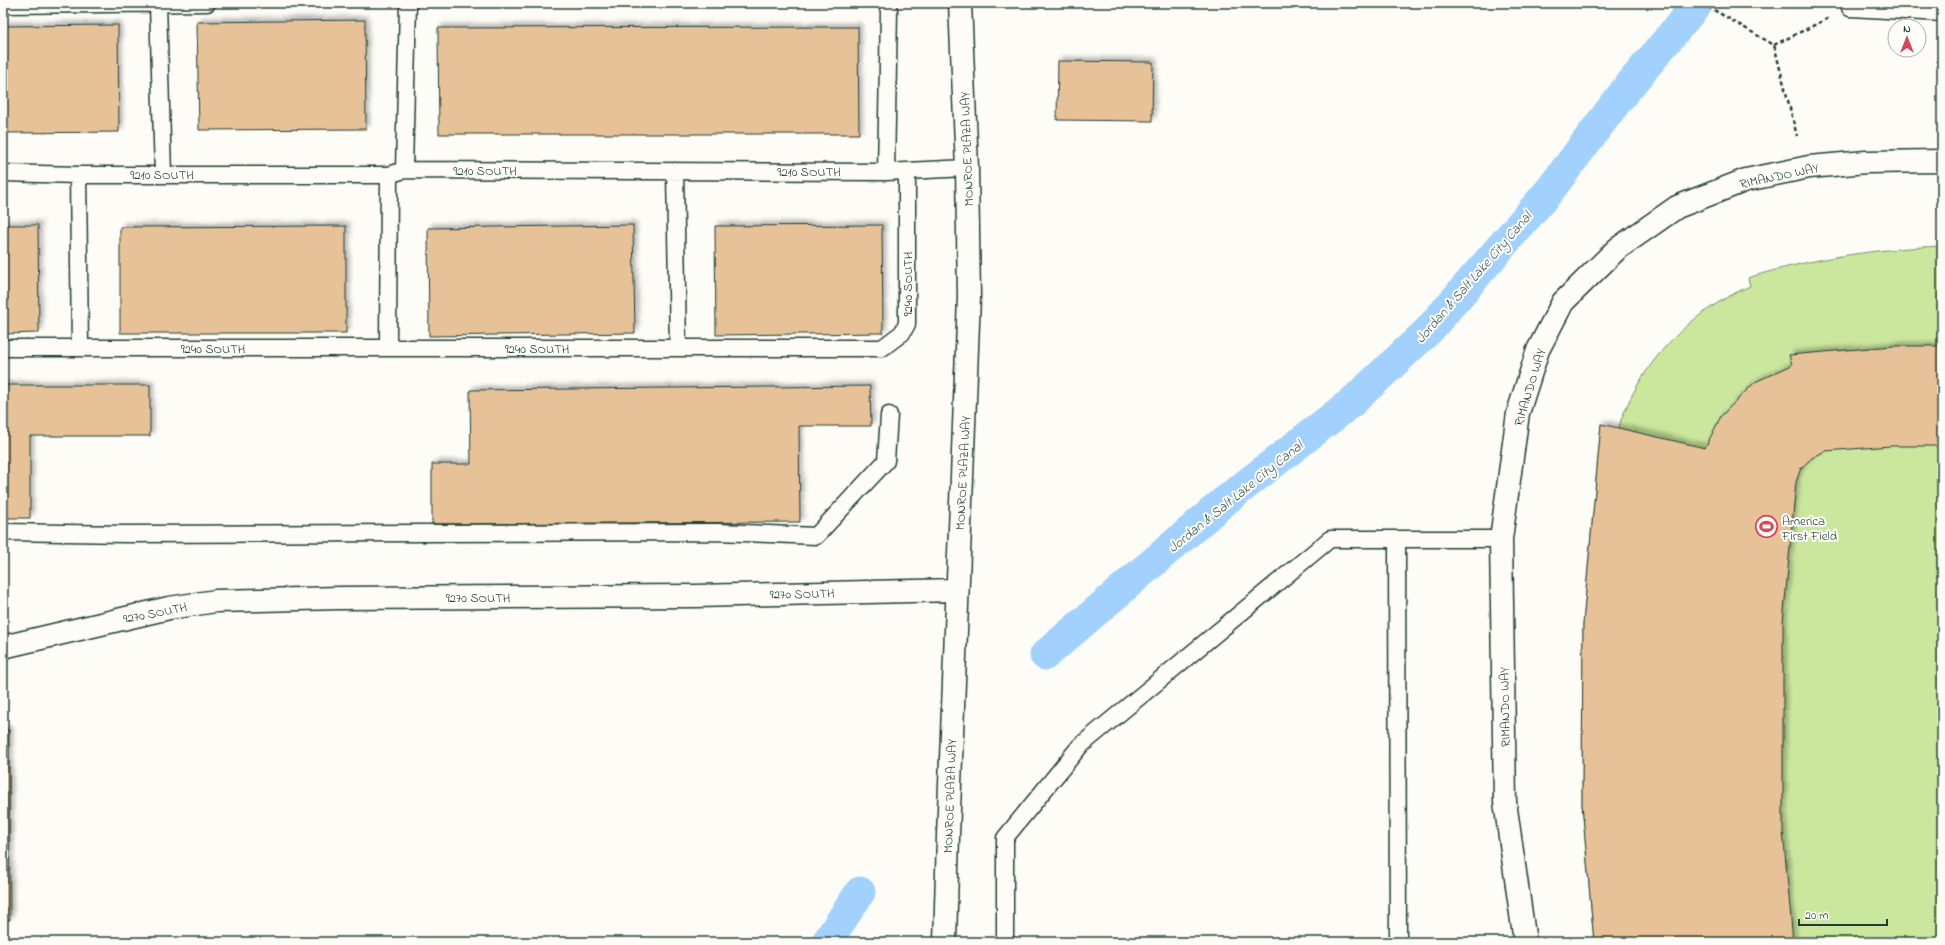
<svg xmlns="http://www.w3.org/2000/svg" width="1945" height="945" font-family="'Indie Flower',sans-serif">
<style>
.green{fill:#cbe79e;stroke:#759269}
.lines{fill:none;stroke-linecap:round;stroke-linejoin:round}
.canal{stroke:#a2d1fe;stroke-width:31}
.building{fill:#e7c298;stroke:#1f3d34;filter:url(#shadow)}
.lane-casing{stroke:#1f3d34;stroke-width:19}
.street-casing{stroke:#1f3d34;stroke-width:25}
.path{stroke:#1f3d34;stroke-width:2.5;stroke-dasharray:4 3;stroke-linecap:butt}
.lane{stroke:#fdfcf7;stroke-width:16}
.street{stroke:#fdfcf7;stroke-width:22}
.labels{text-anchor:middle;stroke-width:4;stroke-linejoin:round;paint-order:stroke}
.street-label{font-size:13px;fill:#1f3d34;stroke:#fdfcf7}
.poi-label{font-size:13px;fill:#1f3d34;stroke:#fdfcf7;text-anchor:start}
.water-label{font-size:14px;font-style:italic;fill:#395b5c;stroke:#fdfcf7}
</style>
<defs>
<filter id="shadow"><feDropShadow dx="3.5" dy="-3.5" stdDeviation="2" flood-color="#0004"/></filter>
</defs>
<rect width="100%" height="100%" fill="#fdfcf7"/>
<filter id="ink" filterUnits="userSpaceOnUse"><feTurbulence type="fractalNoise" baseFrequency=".025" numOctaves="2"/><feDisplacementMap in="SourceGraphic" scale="8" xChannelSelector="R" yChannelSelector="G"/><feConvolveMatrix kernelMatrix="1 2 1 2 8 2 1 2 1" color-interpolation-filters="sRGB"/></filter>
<g filter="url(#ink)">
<!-- green -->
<path class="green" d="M1942,246v696h-348l-12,-138 1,-180 18,-200 17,5c21,-65 70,-116 132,-143l-2,-8c63,-20 128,-29 194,-32z"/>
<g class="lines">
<!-- canal -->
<path class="canal" d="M1045,655l181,-155 126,-98 76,-71 122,-141 74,-98 74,-89
M827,942l33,-50"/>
</g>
<!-- building -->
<path class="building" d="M365,20l1,109 -167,1 -2,-108z
M118,25l1,107 -116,1v-107z
M858,27l1,107h-420l-1,-106z
M1058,61l95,1 -1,59 -95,-1z
M3,225h35l1,108 -36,1z
M633,225l2,108 -206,3 -1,-108z
M882,225l1,108 -167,2 -1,-109z
M346,226v107h-226v-106z
M1893,346h49v100h-51l-66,5 -13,7 -11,10 -5,14 -13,140v209l10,111h-199l-12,-138 1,-180 18,-200 104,24 16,-32 34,-34 37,-17 -3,-10z
M3,385h147v51h-120v82h-27z
M870,386l1,40h-72l1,96 -368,2v-60h39l-1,-74z
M3,730h6l1,190h-7z"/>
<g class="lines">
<defs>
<path id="lane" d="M886,3l3,7 -3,162
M158,4l5,170
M3,5l204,-2
M1850,8l92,5
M404,170l4,-167
M675,171l3,177
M3,173l75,2h311l15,-5 482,2 81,-4
M78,175l2,173
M3,348h879l20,-15 5,-9v-153
M388,348l1,-173
M3,532l123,2 591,-2 99,4 70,-75 3,-46
M1397,539l1,403
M1005,942v-104l75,-92 250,-207h171"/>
<path id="street" d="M3,647l166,-39 47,-7 124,-3 356,-2 261,-6
M945,942l3,-106 21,-539 -2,-129 -7,-165
M1525,942l-20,-140 -4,-263 17,-126 20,-63 25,-48 54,-53 60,-42 69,-27 63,-13 57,-5 76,-1"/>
</defs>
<!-- lane casing -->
<use href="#lane" class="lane-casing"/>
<!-- street casing -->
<use href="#street" class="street-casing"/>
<!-- path -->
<path class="path" d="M1702,3l72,42 23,91
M1774,45l55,-27"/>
<!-- lane -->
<use href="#lane" class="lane"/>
<!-- street -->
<use href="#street" class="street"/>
</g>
</g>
<!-- icons -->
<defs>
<symbol id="stadium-ring" viewBox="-11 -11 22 22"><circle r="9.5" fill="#fdfcf7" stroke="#d1495b" stroke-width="1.5"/><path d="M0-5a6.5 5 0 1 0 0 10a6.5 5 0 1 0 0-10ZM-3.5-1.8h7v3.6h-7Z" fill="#d1495b"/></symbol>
</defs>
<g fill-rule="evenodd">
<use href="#stadium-ring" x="1754" y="514" width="25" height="25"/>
</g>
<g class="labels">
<!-- street labels -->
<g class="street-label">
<text transform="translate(966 149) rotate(-92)" y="5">MONROE PLAZA WAY</text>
<text x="485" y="175">9210 SOUTH</text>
<text x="809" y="176">9210 SOUTH</text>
<text x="162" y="179">9210 SOUTH</text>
<text transform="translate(1779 175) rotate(-12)" y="5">RIMANDO WAY</text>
<text transform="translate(907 284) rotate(-90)" y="5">9240 SOUTH</text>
<text x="213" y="353">9240 SOUTH</text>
<text x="537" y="353">9240 SOUTH</text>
<text transform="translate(1529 387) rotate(-73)" y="5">RIMANDO WAY</text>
<text transform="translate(962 473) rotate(-87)" y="5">MONROE PLAZA WAY</text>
<text transform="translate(802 593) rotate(-1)" y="5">9270 SOUTH</text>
<text x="478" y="602">9270 SOUTH</text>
<text transform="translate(155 612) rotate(-11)" y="5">9270 SOUTH</text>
<text transform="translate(1504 707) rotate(-91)" y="5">RIMANDO WAY</text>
<text transform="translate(949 796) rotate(-88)" y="5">MONROE PLAZA WAY</text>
</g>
<!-- poi labels -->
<g class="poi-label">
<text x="1782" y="525">America<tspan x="1782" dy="15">First Field</tspan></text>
</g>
<!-- water labels -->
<g class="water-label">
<text transform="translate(1473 277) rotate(-49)" y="5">Jordan &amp; Salt Lake City Canal</text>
<text transform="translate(1235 496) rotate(-39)" y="5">Jordan &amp; Salt Lake City Canal</text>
</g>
</g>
<!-- margin -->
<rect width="1945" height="945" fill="none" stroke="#fdfcf7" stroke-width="16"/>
<rect x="8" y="8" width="1929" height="929" fill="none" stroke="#1f3d34" stroke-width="1.5" filter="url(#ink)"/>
<!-- north arrow -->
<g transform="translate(1907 38)"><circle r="19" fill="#fdfcf7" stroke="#a4b0a9"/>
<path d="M0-3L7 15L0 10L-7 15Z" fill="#d1495b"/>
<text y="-6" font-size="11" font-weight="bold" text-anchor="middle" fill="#1f3d34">N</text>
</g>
<!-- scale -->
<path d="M1799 919v6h88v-6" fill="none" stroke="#1f3d34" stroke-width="2"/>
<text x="1805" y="919" font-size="12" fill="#1f3d34" stroke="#fdfcf7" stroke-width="3" paint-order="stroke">20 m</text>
</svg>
